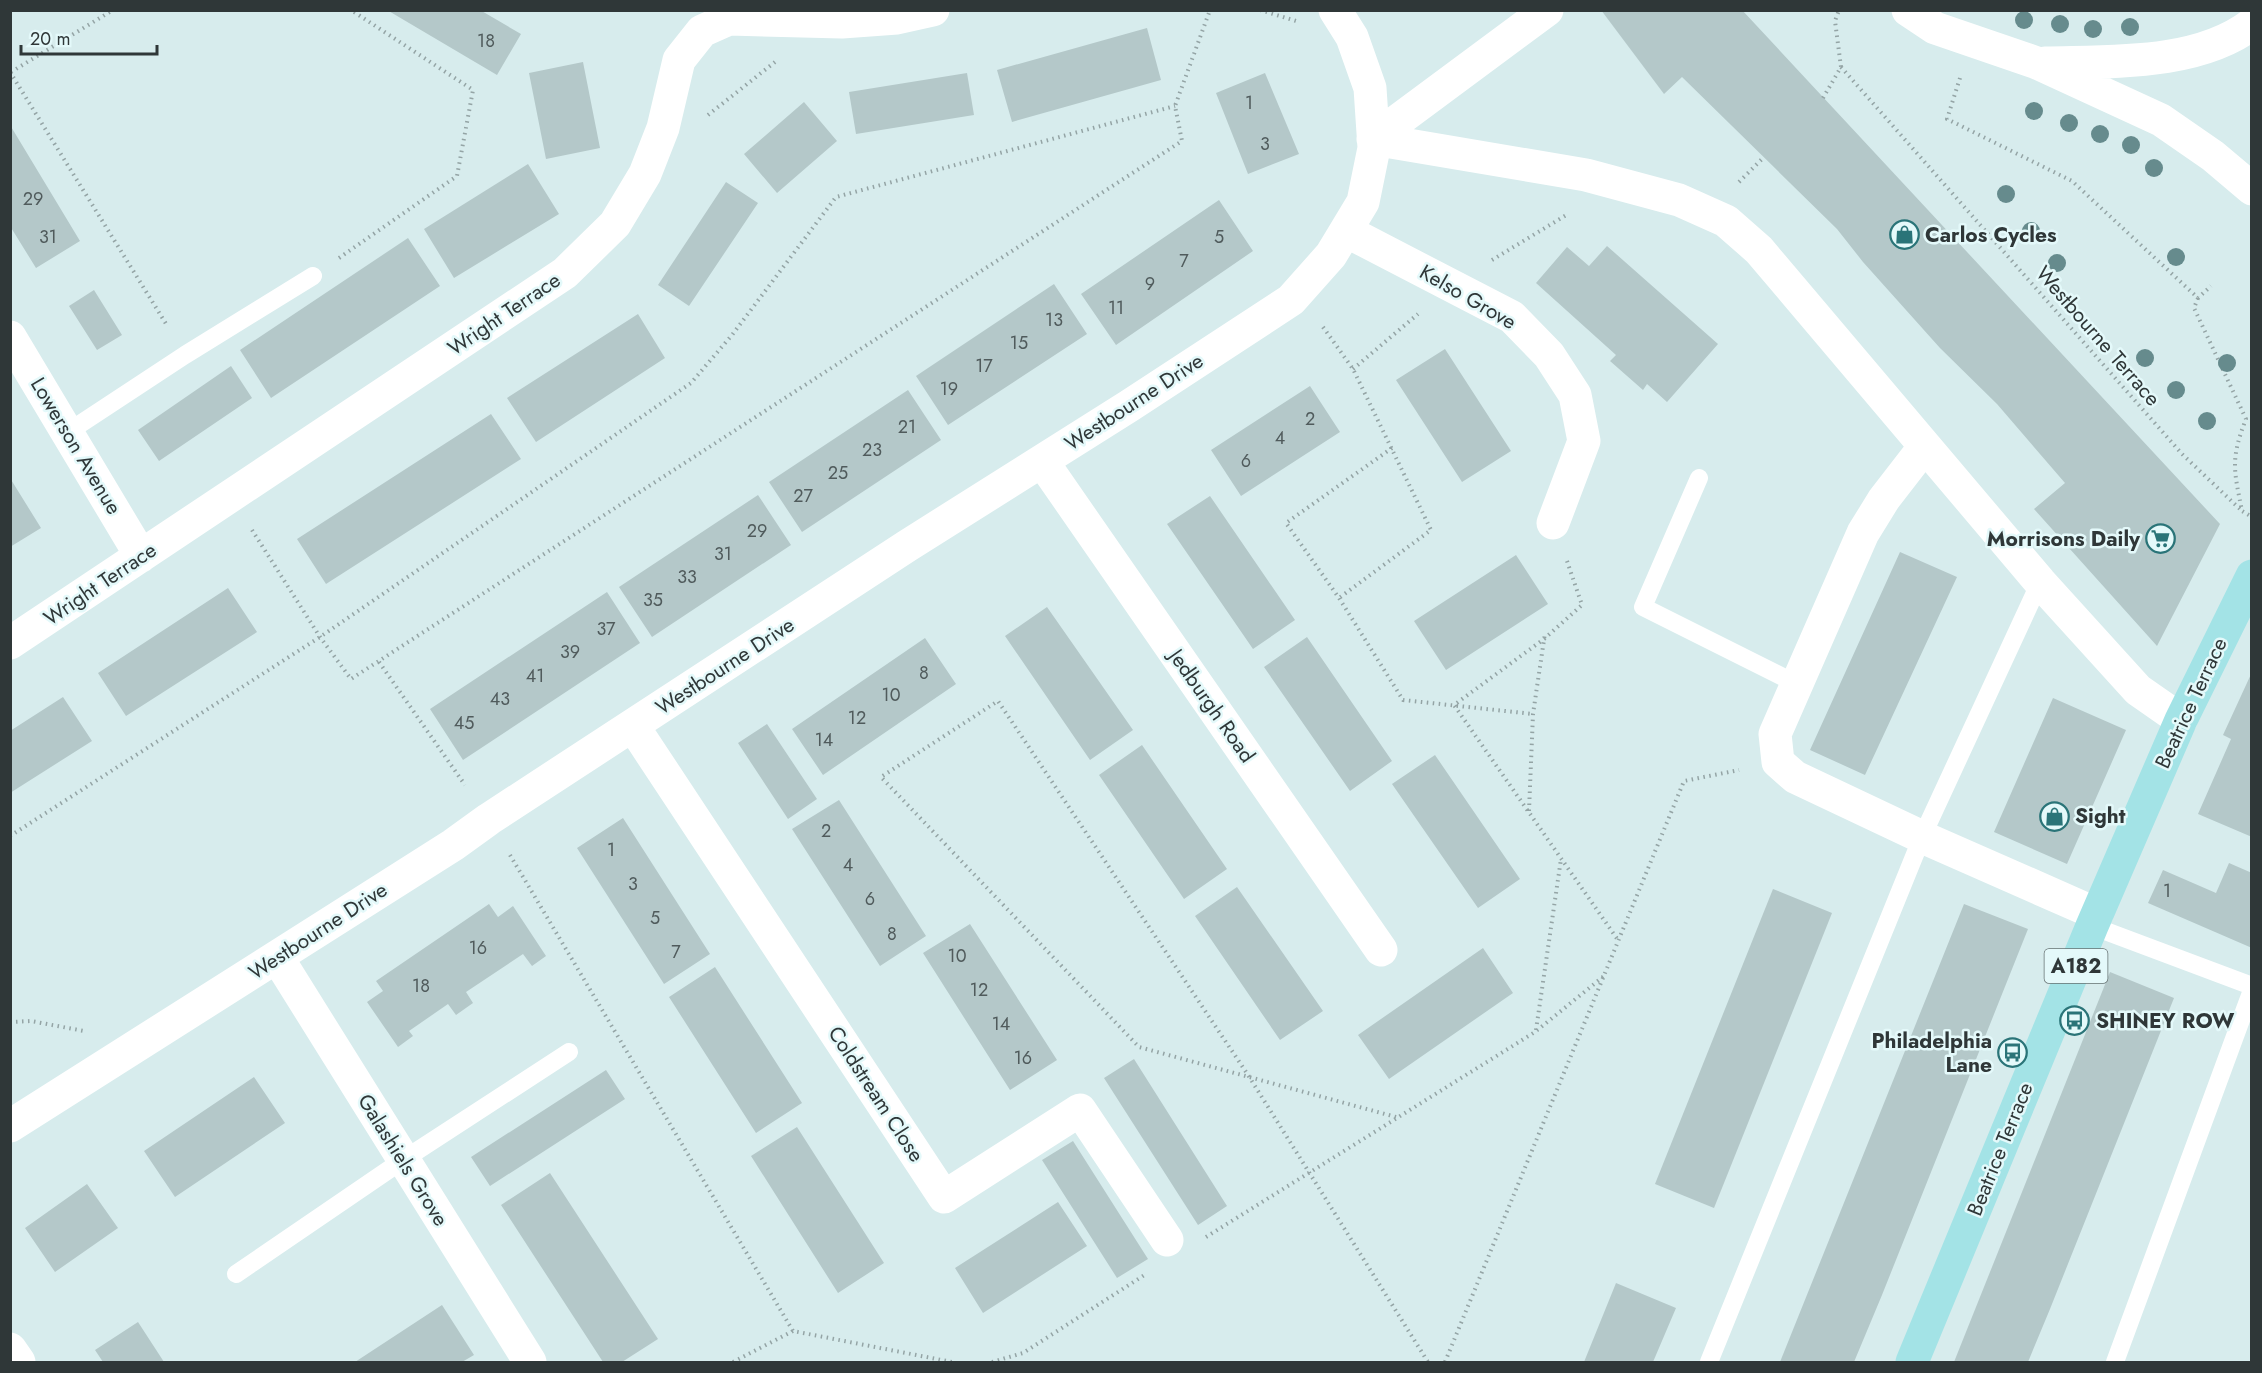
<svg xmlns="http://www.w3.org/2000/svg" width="2262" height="1373" font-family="Jost,sans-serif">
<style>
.building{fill:#b4c8c9}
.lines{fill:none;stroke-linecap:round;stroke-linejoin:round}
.path{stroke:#94a4a5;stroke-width:4;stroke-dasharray:1.5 4.5;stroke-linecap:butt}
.service{stroke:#fff;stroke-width:18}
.minor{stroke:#fff;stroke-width:33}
.secondary{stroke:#fff;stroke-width:33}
.primary{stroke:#a3e3e6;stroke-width:33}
.tree{fill:#668b8d}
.labels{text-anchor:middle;stroke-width:5;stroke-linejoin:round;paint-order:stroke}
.number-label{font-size:18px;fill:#505b5c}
.shield{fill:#e4f9fa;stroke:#657172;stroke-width:1.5}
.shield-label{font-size:20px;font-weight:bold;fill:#2f3738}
.poi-label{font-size:21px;font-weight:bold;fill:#2f3738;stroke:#e4f9fa;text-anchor:start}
.street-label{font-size:21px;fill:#2f3738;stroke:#e4f9fa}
</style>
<rect width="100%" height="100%" fill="#d7eced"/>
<!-- building -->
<path class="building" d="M387,10h93l41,24 -24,41z
M1601,10h141l478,514 -63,122 -123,-137 31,-26 -68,-79 -57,-56 -77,-86 -26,-33 -155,-152 -18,17z
M1147,28l14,52 -149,42 -15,-52z
M583,62l17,86 -54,11 -17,-86z
M967,73l7,42 -118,19 -7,-42z
M1265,73l34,81 -51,20 -32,-81z
M804,102l33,39 -60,52 -33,-39z
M10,125l70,116 -44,27 -26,-42z
M528,164l31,50 -105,64 -30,-49z
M726,182l32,21 -69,103 -31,-21z
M1219,200l34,51 -137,94 -35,-51z
M408,238l32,48 -169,112 -31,-48z
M1607,246l111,98 -51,58 -20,-18 -4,6 -33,-29 6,-6 -80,-72 31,-36 22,19z
M1054,284l33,50 -139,91 -32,-49z
M94,290l28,45 -25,15 -28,-44z
M638,314l27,44 -129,84 -29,-44z
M1445,349l66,102 -49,31 -66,-102z
M231,366l21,32 -93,63 -21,-31z
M1310,386l30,46 -99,64 -30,-46z
M908,390l33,50 -139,92 -33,-50z
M491,414l30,45 -195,125 -29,-45z
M10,478l31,50 -31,19z
M758,495l33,50 -139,92 -33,-50z
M1210,496l85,124 -42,29 -86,-125z
M1900,552l57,25 -92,198 -55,-25z
M1516,555l32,49 -102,66 -32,-49z
M228,588l29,44 -131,84 -28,-43z
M607,592l33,51 -177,117 -33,-51z
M1047,607l86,123 -43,30 -85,-124z
M1307,637l85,124 -42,30 -86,-124z
M925,638l31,46 -133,91 -31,-46z
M2252,672v165l-54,-23 33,-75 -8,-4z
M63,697l29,44 -82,52v-62z
M2053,698l73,32 -59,134 -73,-32z
M767,724l50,75 -29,20 -50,-76z
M1142,745l85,124 -43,30 -85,-124z
M1435,755l85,124 -42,29 -86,-124z
M839,800l87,136 -46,30 -88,-137z
M623,818l87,136 -46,30 -87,-136z
M2229,863l23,10v75l-104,-45 15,-33 53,23z
M1237,887l86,124 -43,29 -85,-124z
M1773,889l59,24 -118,295 -59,-24z
M489,904l9,13 15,-11 33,50 -14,10 -9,-12 -57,38 7,11 -17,12 -8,-11 -39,27 4,5 -15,11 -31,-45 16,-11 -7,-10z
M1964,904l64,25 -146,366 -28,67h-74z
M970,924l87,136 -47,30 -87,-137z
M1483,948l30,45 -124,86 -31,-44z
M715,967l87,136 -46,30 -87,-136z
M2110,972l64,26 -124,311 -22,53h-74z
M1134,1059l93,147 -29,19 -94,-147z
M606,1070l19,29 -135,87 -19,-29z
M254,1077l31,46 -110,74 -31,-46z
M797,1127l87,136 -46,30 -87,-137z
M1073,1141l75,118 -31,19 -75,-118z
M550,1173l108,166 -36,23h-19l-102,-157z
M87,1184l31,44 -63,44 -30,-44z
M1058,1202l29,44 -104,67 -28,-45z
M1616,1283l60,25 -23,54h-69z
M442,1305l32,50 -12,7h-107z
M138,1322l26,40h-61l-8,-12z"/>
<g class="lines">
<!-- path -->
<path class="path" d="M1260,10l36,11
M1841,67l341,387 60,57
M10,72l158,255
M11,72l102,-62
M1960,78l-13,41 125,62 126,117 13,-12
M1823,98l18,-31 -6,-46 4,-11
M708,115l67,-53
M1739,182l25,-25
M339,258l118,-82 16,-86 -122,-80
M1492,260l76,-46
M2198,298l-4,10 52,111c-16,41 -12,51 -4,92l10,6
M1323,327l30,42 78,161 -92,68
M1353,369l65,-55
M1392,448l-106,75 53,75 64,102 130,14
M252,530l68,107 31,42 831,-538 -7,-35 35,-96
M1567,561l15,44 -38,34 -90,66 164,235
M379,662l86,123
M1529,811l4,-97 12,-81
M10,836l310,-199 371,-254 41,-48 104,-138 339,-91
M510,855l283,476 159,31
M10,1022l21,-1 53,10
M1536,1030l25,-171
M1396,1117l-257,-70 -258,-270 117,-76 250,374 180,287
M1206,1237l329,-205 69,-56
M733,1362l60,-31
M992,1362l31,-9 123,-79
M1445,1362l239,-581 55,-11"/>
<!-- service -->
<path class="service" d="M68,432l117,-77 128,-79
M1699,478l-56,129 154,77
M2092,926l160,60
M236,1274l167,-114 166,-108
M1709,1362l213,-525 118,-255
M2115,1362l137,-372"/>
<!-- minor -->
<path class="minor" d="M1373,139l213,36 93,25 47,21 33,29 281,332 98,108 43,30
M1373,139l174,-129
M1346,231l166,86 37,38 26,40 9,46 -31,82
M10,337l131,219
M1925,446l-41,53 -21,34 -88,201 3,28 17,15 127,60 175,77
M1042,461l339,489
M10,643l555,-370 50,-49 30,-50 18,-46 16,-68 23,-29 27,-12 113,3 55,-4 36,-8
M633,726l311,471 136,-87 87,130
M277,957l253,405
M10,1126l443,-281 36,-26 418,-273 222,-140 162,-106 40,-45 32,-53 11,-54 -4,-60 -18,-51 -17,-27
M10,1349l9,13"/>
<!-- secondary -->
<path class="secondary" d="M1908,10l27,18 102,35 124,57 52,36 39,33
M2045,63c65,-2 152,3 207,-39"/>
<!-- primary -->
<path class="primary" d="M1912,1362l180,-436 89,-206 71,-144"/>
</g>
<!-- trees -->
<g class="tree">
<circle cx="2024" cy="20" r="9"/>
<circle cx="2060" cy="24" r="9"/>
<circle cx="2130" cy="27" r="9"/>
<circle cx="2093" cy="29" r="9"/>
<circle cx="2034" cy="111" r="9"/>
<circle cx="2069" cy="123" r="9"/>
<circle cx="2100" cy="134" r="9"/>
<circle cx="2131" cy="145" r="9"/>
<circle cx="2154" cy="168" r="9"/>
<circle cx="2006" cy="194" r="9"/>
<circle cx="2031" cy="231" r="9"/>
<circle cx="2176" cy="257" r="9"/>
<circle cx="2057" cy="263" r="9"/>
<circle cx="2145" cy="358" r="9"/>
<circle cx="2227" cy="363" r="9"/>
<circle cx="2176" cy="390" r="9"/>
<circle cx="2207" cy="421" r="9"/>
</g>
<!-- icons -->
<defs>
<symbol id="shop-ring" viewBox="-11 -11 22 22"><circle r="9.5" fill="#e4f9fa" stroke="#2a7478" stroke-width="1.5"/><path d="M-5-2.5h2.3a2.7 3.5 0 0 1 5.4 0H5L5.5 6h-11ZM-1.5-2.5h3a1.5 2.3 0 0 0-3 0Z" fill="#2a7478"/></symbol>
<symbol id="supermarket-ring" viewBox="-11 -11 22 22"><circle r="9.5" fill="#e4f9fa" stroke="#2a7478" stroke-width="1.5"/><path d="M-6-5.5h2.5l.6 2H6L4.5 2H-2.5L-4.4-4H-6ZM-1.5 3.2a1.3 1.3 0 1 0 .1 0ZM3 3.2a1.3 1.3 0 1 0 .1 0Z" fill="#2a7478"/></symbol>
<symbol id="bus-ring" viewBox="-11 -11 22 22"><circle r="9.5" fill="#e4f9fa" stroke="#2a7478" stroke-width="1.5"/><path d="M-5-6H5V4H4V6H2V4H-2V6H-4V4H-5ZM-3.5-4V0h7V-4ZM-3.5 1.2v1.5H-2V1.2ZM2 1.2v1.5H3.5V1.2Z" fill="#2a7478"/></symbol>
</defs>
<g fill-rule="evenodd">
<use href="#shop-ring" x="1888" y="218" width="33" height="33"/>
<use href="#supermarket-ring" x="2144" y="522" width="33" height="33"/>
<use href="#shop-ring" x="2038" y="800" width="33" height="33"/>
<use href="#bus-ring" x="2058" y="1004" width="33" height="33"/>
<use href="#bus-ring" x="1996" y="1036" width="33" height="33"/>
</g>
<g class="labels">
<!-- number labels -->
<g class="number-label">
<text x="486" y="47">18</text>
<text x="1249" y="109">1</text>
<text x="1265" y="150">3</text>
<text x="33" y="205">29</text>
<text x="48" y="243">31</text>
<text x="1219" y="243">5</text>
<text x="1184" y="267">7</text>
<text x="1150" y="290">9</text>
<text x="1116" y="314">11</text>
<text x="1054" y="326">13</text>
<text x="1019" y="349">15</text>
<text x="984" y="372">17</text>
<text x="949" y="395">19</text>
<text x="1310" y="425">2</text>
<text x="907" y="433">21</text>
<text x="1280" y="444">4</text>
<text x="872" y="456">23</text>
<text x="1246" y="467">6</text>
<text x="838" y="479">25</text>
<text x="803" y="502">27</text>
<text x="757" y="537">29</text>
<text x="723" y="560">31</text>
<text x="687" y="583">33</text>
<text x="653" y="606">35</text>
<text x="606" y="635">37</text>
<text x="570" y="658">39</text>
<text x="924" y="679">8</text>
<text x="535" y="682">41</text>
<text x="891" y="701">10</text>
<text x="500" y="705">43</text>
<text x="857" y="724">12</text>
<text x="464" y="729">45</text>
<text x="824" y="746">14</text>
<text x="826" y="837">2</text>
<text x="611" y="856">1</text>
<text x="848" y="871">4</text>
<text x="633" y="890">3</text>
<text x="2167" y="897">1</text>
<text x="870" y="905">6</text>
<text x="655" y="924">5</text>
<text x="892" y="940">8</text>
<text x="478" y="954">16</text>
<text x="676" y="958">7</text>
<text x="957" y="962">10</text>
<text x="421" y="992">18</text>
<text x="979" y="996">12</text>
<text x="1001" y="1030">14</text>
<text x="1023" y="1064">16</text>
</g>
<!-- shield labels -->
<rect class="shield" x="2044.5" y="949" width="63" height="34" rx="4.5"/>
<g class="shield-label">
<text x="2076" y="973">A182</text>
</g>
<!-- poi labels -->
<g class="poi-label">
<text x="1925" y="242">Carlos Cycles</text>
<text x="2140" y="546" text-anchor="end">Morrisons Daily</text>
<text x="2075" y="823">Sight</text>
<text x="2096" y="1028">SHINEY ROW</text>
<text x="1992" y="1048" text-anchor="end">Philadelphia<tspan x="1992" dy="24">Lane</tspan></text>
</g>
<!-- street labels -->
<g class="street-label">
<text transform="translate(1468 297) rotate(30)" y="7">Kelso Grove</text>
<text transform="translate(504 314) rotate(-34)" y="7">Wright Terrace</text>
<text transform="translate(2098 336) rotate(49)" y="7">Westbourne Terrace</text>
<text transform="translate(1134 402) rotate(-33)" y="7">Westbourne Drive</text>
<text transform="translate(76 446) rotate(59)" y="7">Lowerson Avenue</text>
<text transform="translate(100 584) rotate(-34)" y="7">Wright Terrace</text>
<text transform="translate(725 666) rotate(-33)" y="7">Westbourne Drive</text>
<text transform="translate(2191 703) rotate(-65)" y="7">Beatrice Terrace</text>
<text transform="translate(1212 706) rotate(55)" y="7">Jedburgh Road</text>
<text transform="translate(318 931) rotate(-33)" y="7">Westbourne Drive</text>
<text transform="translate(876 1094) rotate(57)" y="7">Coldstream Close</text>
<text transform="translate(2000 1149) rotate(-68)" y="7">Beatrice Terrace</text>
<text transform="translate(403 1160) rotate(58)" y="7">Galashiels Grove</text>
</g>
</g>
<!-- border -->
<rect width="2262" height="1373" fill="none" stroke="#2f3738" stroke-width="24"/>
<!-- scale -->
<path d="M21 45v9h136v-9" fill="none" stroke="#2f3738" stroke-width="3"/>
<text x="30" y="45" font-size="18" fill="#2f3738" stroke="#e4f9fa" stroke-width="4.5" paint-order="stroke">20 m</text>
</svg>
